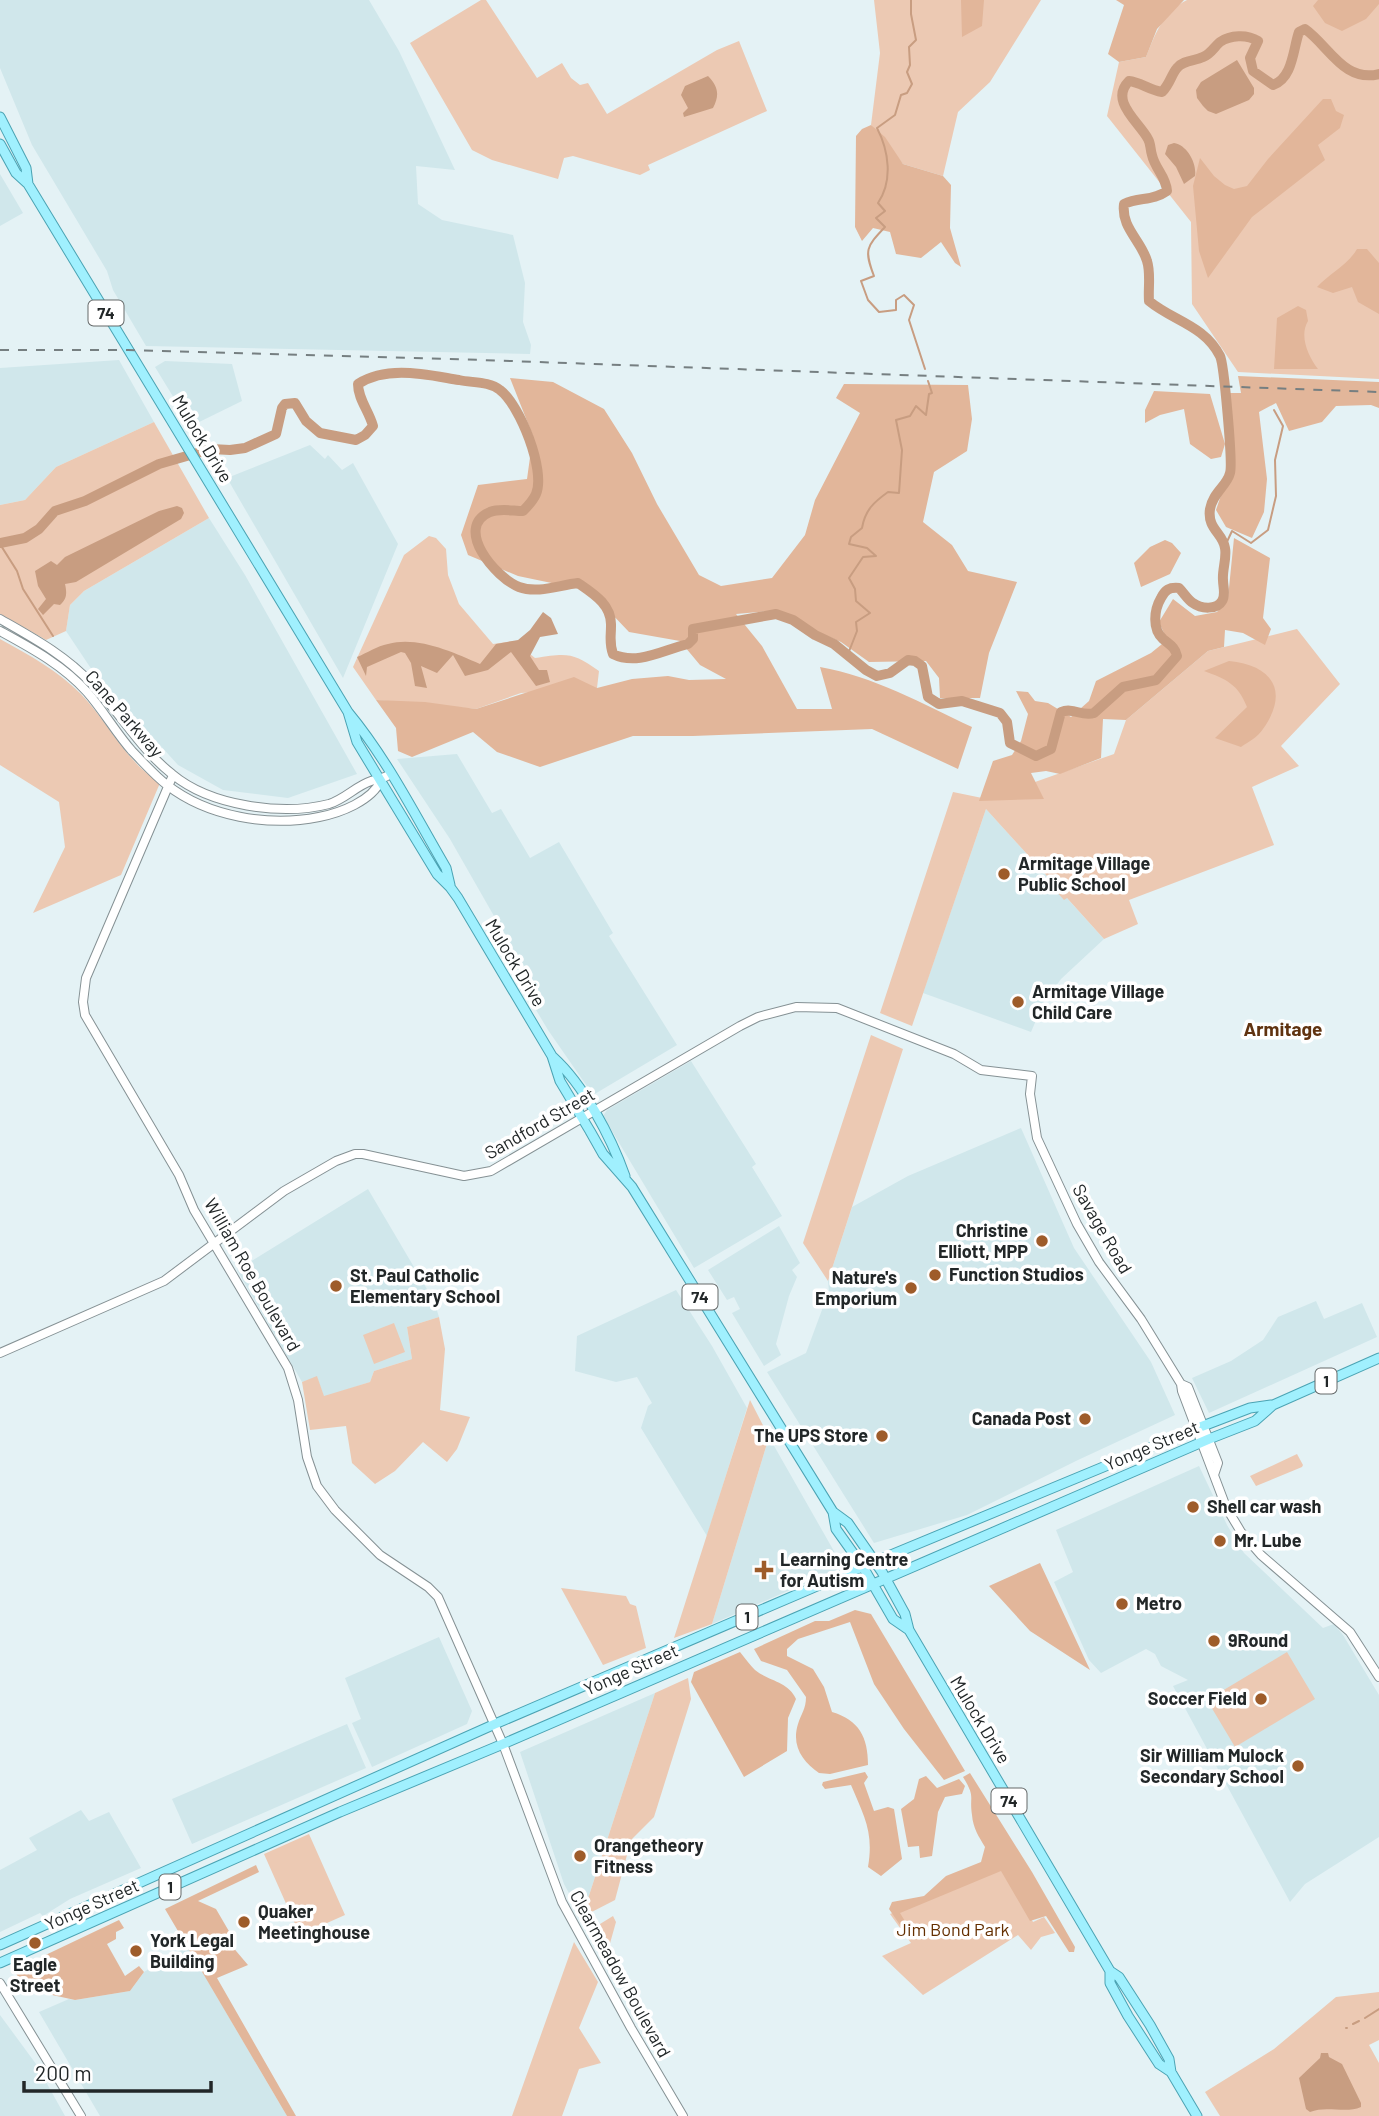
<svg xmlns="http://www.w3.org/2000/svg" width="1379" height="2116" font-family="Barlow,sans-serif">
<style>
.built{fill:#d0e7eb}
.green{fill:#ecc9b3}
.forest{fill:#e2b69a}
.water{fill:#c89d81}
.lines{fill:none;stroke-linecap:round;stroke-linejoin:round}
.stream{stroke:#c89d81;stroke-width:2}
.river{stroke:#c89d81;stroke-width:10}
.secondary-casing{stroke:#859194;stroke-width:10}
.primary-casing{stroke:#4ba3b3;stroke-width:11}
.secondary{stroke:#fff;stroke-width:8}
.primary{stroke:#a0f0fe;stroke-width:9}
.rail{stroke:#767f81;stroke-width:2;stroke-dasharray:9 9;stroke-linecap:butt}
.poi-dot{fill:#9e5c2a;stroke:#fff;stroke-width:2.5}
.labels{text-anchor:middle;stroke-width:7;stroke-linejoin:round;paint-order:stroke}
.shield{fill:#fff;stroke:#646868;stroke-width:2}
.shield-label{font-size:16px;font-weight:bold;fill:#222728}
.street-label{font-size:18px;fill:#222728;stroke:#fff}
.poi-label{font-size:18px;font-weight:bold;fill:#222728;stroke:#fff;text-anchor:start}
.park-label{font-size:18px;fill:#642f00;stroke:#fff}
.neighbourhood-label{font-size:19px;font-weight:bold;fill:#603310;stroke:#fff}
</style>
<rect width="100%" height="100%" fill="#e4f2f5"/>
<!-- built -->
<path class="built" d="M0,0h369l30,51 56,119 -39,-4 2,38 24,16 71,15 12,48 -2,39 8,23 -1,9 -384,-8 -33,-56 -6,-19 -75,-126 -32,-77z
M0,174l23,39 -23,13z
M119,360l35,62 -98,45 -31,33 -25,5v-137z
M165,361l67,3 10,37 -51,25 -36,-59z
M310,445l15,14 3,-4 14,15 11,-7 45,81 -55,134 -116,-200z
M209,518l36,57 112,199 -69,24 -65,-8 -45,-25 -86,-95 -26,-39 4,-26 14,-14z
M457,754l35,59 9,-4 29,49 29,-16 54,91 -4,3 68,109 -84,50 -45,-65 -52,-87 10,-6 -56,-98 -53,-80z
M986,809l118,130 -43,40 -18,25 -12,28 -108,-39z
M691,1061l65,103 -4,3 30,49 -88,52 -91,-152 4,-6z
M1021,1128l53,120 77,114 24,53 -97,45 -111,55 -93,28 -107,-171 39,-19 23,-62 -1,-10 24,-74 56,-31z
M368,1189l66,112 5,16 -32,10 5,32 -38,12 -4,11 -46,15 -7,-20 -15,5 -65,-112z
M779,1226l21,37 -8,7 5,7 -8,19 -13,48 5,11 -17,11 -32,-53 8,-4 -6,-12 -7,3 -19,-30z
M676,1290l36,56 35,62 -40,128 -66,-108 7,-22 4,-3 -15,-26 -21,5 -41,-11 2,-35z
M1316,1301l8,18 38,-16 15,34 -168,76 -17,-35 39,-17 32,-21 15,-23z
M769,1437l74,130 -131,57z
M1199,1466l28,59 17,28 79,75 11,-4 9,11 36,60v142l-74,47 -15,18 -117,-216 15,-6 -27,-14 -6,-12 -9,-5 -45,24 -12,-13 -35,-78 19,-10 -17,-42z
M439,1637l33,74 -5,13 -95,43 -20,-44 9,-4 -16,-41z
M655,1693l-73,224 -18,-33 -44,-132z
M347,1724l19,44 -174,76 -20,-45z
M81,1810l8,11 20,-9 32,56 -71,31 -27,17 -3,-3 -40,19v-62l37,-20 -8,-12z
M187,1946l100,170h-187l-61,-104 30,-13 6,1 55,-9 14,-19z
M0,2015l36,49 29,52h-65z"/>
<!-- green -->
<path class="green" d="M481,0h5l51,78 25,-15 9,15 9,7 8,-2 19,31 110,-64 22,-9 28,70 -119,54 2,5 -10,5 -67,-19 -9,2 -6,21 -66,-19 -20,-10 -62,-107z
M874,0h167l-51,82 -32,30 -15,64 -40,-12 -32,-39 9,-72z
M1187,0h192v379l-141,-7 -46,-68 -1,-82 -84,-106 12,-54 27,-5c9,-23 18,-46 41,-57z
M154,422l55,96 -125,73 -14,14 -4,26 -20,9 -46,-26v-109l25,-5 31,-33z
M429,536l7,2 10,11 2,26 11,29 34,40 21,-3 21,17c32,-5 38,-6 64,13l-2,17 -76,5 -45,16 -100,-9 -23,-33 51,-112z
M1297,629l43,55 -59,62 18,20 -47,21 22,58 -145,55 9,24 -34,15 -37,-41 -3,2 -9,-10 2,-3 -71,-78 -74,217 -32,-13 73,-221 34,7 127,-45 12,-34 82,-69z
M0,639c29,16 57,31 81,55 28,29 43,66 79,89l-39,92 -88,38 32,-66 -6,-45 -59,-37z
M871,1035l32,14 -75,232 -25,-38z
M439,1317l6,32 -5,61 30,7 -13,32 -10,13 -24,-20 -28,29 -20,13 -23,-21 -6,-37 -36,4 -8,-48 15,-6 7,20 46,-14 4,-11 38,-12 -5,-32z
M394,1323l11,29 -31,12 -11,-29z
M750,1400l19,37 -57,187 -38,14z
M1297,1454l6,11 -1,2 -46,19 -6,-10z
M561,1588l65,8 4,8 6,2 10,42 -43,17z
M1287,1652l28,47 -80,48 -28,-47z
M688,1678l3,21 -37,118 -23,23 -16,60 -33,17 73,-224z
M309,1834l36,81 -45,20 -36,-81z
M1002,1868l31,54 11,-5 11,16 -14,4 -10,13 -13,-15 -95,60 -41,-39 29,-13 -21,-29z
M613,1916l3,6 -11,39 -18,-29z
M574,1942l24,40 -19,46 22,35 -22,6 -17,47h-50z
M1379,1992v48l-10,5 10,18v53h-159l-15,-24 69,-43 62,-52z"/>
<!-- forest -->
<path class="forest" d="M961,0h23l-2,26 -20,11z
M1116,0h68l-27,29 -11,28 -27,5 -11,-8 16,-49z
M1318,0h61v4l-13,15 -24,12 -17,-8 -12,-17z
M1323,99h8l5,12 8,4 -4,13 -22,17 7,15 -73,57 -44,61 -9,-27 -6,-65 7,-28 14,18 11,9 9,4 13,-3 21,-27z
M871,125l14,12 18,27 40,12 8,9 -1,43 11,39 -6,-4 -14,-21 -20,16 -25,-4 -6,-22 -17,-4 -11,13 -7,-14 1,-91 6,-7z
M1357,249h10l12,14v51l-21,-12 -6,-15 -19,6 -16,-6c13,-14 30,-21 40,-38z
M1298,306l8,4 2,11c-9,15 0,35 10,48h-44l3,-51z
M1238,376l141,6v26l-8,-3 -35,1 -14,16 -33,9 -13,-28 -17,9 8,67 -3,33 -12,26 -26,-11 -10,-17 16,-47 -4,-62 2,-8h11z
M510,378l43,4 51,27 28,44 25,51 42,71 22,11 51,-8 33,-43 10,-35 45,-87 -24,-15 8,-14 124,1 4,34 -5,32 -33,21 -11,50 29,23 16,26 49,11 -28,71 -9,45h-40l-1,-20 -13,-17 -57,1 -28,-20 -71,-31 -34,3 26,32 35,63h35l-12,-42c53,9 103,37 152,60l-14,42 -86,-40 -179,7h-60l-93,31 -43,-15 -24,-20 -61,25 -14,-6 -2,-23 -20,-28 49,2 51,7 98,-32 23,11 35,-9 36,-3 21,4 37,-1 -26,-14 -20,-24 -51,-9 -39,-41 -72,-15 -50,-21 -7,-20 17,-50 49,-6 6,-43z
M1154,391l56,3 15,50 -4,13 -10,2 -21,-15 -6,-35 -24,6 -15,8v-13z
M1234,538l36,20 -7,60 8,11 -6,16 -22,-12 -18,-3 -1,17 -16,4 -82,69 -23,-1 -2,39 -41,16 -14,-3 -15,2 13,26 -65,2 14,-40 19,-6 9,-14 7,-27 -12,-23 12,1 7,9 13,2 23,14 18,-16 7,-20 55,-28 16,-13 -8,-18 14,-23 22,17 22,-4 11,-14z
M1165,540l7,3 9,10 -11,21 -29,13 -7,-24 16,-16z
M1229,661c43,4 61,30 34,68 -5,8 -15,13 -22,18l-26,-9 32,-31c-9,-23 -21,-28 -43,-36z
M1040,1563l50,107 -60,-39 -41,-45z
M855,1610l16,4 94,157 -21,9 -40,-51 -30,-45 -24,-62 -52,17 -11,10v7l26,13 11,18 8,25c27,8 36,25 36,53l-38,9 -11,-1c-16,-11 -28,-27 -21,-49 3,-10 8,-15 8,-27l-19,-27 -26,-9 -7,-12 61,-28h14z
M740,1652c5,6 10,13 15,18 15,12 33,11 41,29l-8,19 -1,33 -43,26 -53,-95 3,-10z
M865,1772l3,5 -4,6 10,28 14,-4 6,2 8,50 -21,17 -13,-9c6,-35 -4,-51 -17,-82l-26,4 -3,-4 1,-3z
M970,1773l62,99 43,75 -1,5h-5l-23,-36 -16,5 -29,-50 -101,42 11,18 -4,4 -18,-26 3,-7 32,-6 22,-20 35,-14 4,-15c-6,-10 -12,-19 -13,-32 -3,-20 4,-17 -9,-38z
M926,1776l11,12 22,-9 6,7 -3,8 -17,3 -7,15 -6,44 -12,2 -1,-12 -11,1 -7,-38 13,-10 5,-20z
M256,1865l3,7 -61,29 18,8 14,24 1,12 17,20 -31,13 79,138h-9l-122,-207z
M119,1920l5,8 -8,4v7l-9,5 18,32 14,-10 5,6 -14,19 -55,9 -50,-11 -11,-19z"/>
<!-- water -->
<path class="water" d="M1237,60l17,28v6l-5,6 -33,14 -8,-3 -5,-5 -6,-8 -1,-8 5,-8z
M708,76c10,10 12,19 5,32l-29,9 -1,-4 5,-5 -7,-13 4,-9z
M1174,143c13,2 23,20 21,33l-11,8 -8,-17 -11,-13 3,-9z
M177,506l5,2 2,5 -3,6 -105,63 -11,2c2,9 2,15 -5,21l-6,-1 -11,11 -5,-6 8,-10 -8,-13 -3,-15 16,-10 6,4 8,-8 94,-46z
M543,612l8,6 7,16 -18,3 -10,19 9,14h8l3,12 -14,4 -25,-34 -23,18 -23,6 -12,-21 -16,18 -16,-7 6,22 -12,-2 -4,-23 -6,-10 -4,-1 -34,15 -1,9 -9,-19c10,-4 20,-11 31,-13 30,-8 64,8 92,20l16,-20 22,-4 12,-10z
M1321,2053h7l1,4 13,7 19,39v4c-16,7 -34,-2 -51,5l-4,-3 -7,-31 21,-20z"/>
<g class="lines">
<!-- stream -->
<path class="stream" d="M911,0v14l5,26 -7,7 1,18 -3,7 5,12 -5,9 -6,2 -6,20 -18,13c12,23 16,53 1,75l7,8 -9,7 9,9c-19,20 -21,23 -11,49l-13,5 7,19 11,12 17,-2v-10l8,-5 10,10 -5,15 16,49
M0,544l17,27 6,18 30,47
M1225,546l7,-15 19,12 17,-13 8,-34 -1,-36 8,-34 -9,-16
M848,654l9,-23 -1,-9 14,-9 -14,-12 -1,-12 -6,-11 14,-21 13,-1 -9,-8 -18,-4 2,-7 11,-9c3,-18 12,-26 26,-36l11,1 3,-43 -6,-30 14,-4 6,-10 10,9 3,-21 3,-1 -4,-12
M1365,2018l14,-9
M1353,2024l6,-3
M1346,2028h1"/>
<!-- river -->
<path class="river" d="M0,543l25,-5 14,-9 16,-18 30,-10 74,-37 52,-15 19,1 15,-2 31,-14 6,-26 3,-4 10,-1 11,18 14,12 36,7 9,-5 8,-9c-4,-15 -15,-27 -15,-42 30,-19 69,-9 101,-4 13,3 30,1 41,10 20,15 46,81 36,104 -3,7 -8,12 -13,17 -10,0 -23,-3 -33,1 -37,16 6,66 29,75 19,7 40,-2 59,-4 16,11 34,22 33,43 0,11 -2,17 2,28 24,12 50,-4 75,-10l5,-5v-10l83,-15 17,6 22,15 19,9 32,26 11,6 13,-3 18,-13 7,1 7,5 6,31 11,7 23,-3 38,12 7,9 3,21 26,13 15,-7 10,-37c12,-5 21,5 33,1l29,-26 33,-7 21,-24c-2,-9 -7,-11 -14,-17 -11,-10 -9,-29 -2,-41 4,-8 8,-11 18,-10 5,5 9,12 14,15 8,6 24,7 29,-2 4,-6 1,-14 1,-21 -1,-10 4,-22 2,-32 -2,-15 -18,-19 -15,-39 3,-17 17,-23 20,-36 3,-9 -6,-109 -10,-117 -16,-31 -47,-35 -71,-55 -1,-13 2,-28 -2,-40 -6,-21 -26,-33 -23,-57 15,-7 29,-3 43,-13 -1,-15 -12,-22 -15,-36 -2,-6 -1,-11 -4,-16 -9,-17 -39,-38 -19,-58 11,1 20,9 33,11 8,-8 9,-17 15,-24 6,-8 18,-7 26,-11 8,-3 11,-10 17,-15 10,-7 27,-8 38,-1l-8,17 3,13 20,14c20,-7 20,-36 26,-53l6,-3c24,17 39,54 74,45"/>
<defs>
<path id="secondary" d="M0,619c33,19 65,36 91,64 29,29 48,65 81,91 38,32 110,42 157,30 16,-5 27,-18 42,-23 8,-3 12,-2 20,-7
M0,631c31,17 63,34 87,61 16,18 29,41 45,59 11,11 22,24 35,34 41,32 102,42 152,32 21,-4 53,-16 62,-37
M173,775l-87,203 -3,24 2,13 94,160 15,35 94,158 10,32 9,57 10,29 18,24 45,45 48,32 10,10 65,147 59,158 69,126 52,88
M0,1353l164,-72 120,-90 52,-30 19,-7h8l101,22 27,-5 249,-145 18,-9 38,-10 41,1 117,46 27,16 51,6 -2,18 7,44 40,86 22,38 42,57 40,65 7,3 30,76 -4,12
M1181,1384l1,7 44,116 15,25 20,23 89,77 29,45
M0,1983l81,133"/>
<path id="primary" d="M0,117l26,51 2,16
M0,144l16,29 12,11 320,528c39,47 67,103 98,156l4,17
M348,712l9,30 80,132 13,13 8,11 94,158 8,25 30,50 13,23 29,33 201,325 15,11 34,49 23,42 4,16 201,341 9,6 31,48 19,34 2,13 26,44
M553,1057c31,28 58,80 72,119
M833,1512l3,17 27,38 30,52 16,11
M0,1945l495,-221 350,-150 350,-145 55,-21 21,-3
M0,1963l340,-151 163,-68 706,-305 46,-18 18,-16 106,-47
M1110,1971v12l18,33 31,48 12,8"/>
</defs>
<!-- secondary casing -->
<use href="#secondary" class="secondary-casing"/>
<!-- primary casing -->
<use href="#primary" class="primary-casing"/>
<!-- secondary -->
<use href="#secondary" class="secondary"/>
<!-- primary -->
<use href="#primary" class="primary"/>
<!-- rail -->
<path class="rail" d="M0,350h128l354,10 897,32"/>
</g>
<!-- markers -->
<g class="poi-dot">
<circle cx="1004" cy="874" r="7"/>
<circle cx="1018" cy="1002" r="7"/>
<circle cx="1042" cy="1241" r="7"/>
<circle cx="935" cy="1275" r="7"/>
<circle cx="336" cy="1286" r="7"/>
<circle cx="911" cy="1288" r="7"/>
<circle cx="1085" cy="1419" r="7"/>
<circle cx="882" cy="1436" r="7"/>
<circle cx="1193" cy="1507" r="7"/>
<circle cx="1220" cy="1541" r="7"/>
<path d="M760.5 1559.5h7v7h7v7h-7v7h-7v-7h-7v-7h7z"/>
<circle cx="1122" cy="1604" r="7"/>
<circle cx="1214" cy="1641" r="7"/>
<circle cx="1261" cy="1699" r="7"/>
<circle cx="1298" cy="1766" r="7"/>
<circle cx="580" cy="1856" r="7"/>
<circle cx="244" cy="1922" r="7"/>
<circle cx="35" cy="1943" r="7"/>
<circle cx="136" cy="1951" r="7"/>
</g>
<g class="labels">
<!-- shield labels -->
<g class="shield">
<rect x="88.5" y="300.5" width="35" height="25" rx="5"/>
<rect x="682.5" y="1284.5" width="35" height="25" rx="5"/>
<rect x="1315.5" y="1368.5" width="21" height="25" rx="5"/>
<rect x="736.5" y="1604.5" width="21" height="25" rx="5"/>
<rect x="991.5" y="1788.5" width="35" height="25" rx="5"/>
<rect x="159.5" y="1874.5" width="21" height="25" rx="5"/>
</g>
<g class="shield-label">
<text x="106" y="319">74</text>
<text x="700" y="1303">74</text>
<text x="1326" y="1387">1</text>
<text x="747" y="1623">1</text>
<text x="1009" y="1807">74</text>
<text x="170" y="1893">1</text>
</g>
<!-- street labels -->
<g class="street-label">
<text transform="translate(202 439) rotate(59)" y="6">Mulock Drive</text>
<text transform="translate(124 714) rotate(49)" y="6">Cane Parkway</text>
<text transform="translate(515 963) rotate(59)" y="6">Mulock Drive</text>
<text transform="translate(540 1124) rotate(-30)" y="6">Sandford Street</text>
<text transform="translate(1102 1229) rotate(60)" y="6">Savage Road</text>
<text transform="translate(252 1275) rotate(60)" y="6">William Roe Boulevard</text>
<text transform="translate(1152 1446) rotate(-23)" y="6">Yonge Street</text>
<text transform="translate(631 1670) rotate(-24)" y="6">Yonge Street</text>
<text transform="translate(980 1720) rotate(59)" y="6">Mulock Drive</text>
<text transform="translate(92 1905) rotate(-24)" y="6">Yonge Street</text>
<text transform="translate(620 1974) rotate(61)" y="6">Clearmeadow Boulevard</text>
</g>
<!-- poi labels -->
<g class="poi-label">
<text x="1018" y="870">Armitage Village<tspan x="1018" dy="21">Public School</tspan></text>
<text x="1032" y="998">Armitage Village<tspan x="1032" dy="21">Child Care</tspan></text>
<text x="1028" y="1237" text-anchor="end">Christine<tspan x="1028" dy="21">Elliott, MPP</tspan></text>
<text x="949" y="1281">Function Studios</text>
<text x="350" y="1282">St. Paul Catholic<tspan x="350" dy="21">Elementary School</tspan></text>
<text x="897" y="1284" text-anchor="end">Nature's<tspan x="897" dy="21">Emporium</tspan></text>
<text x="1071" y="1425" text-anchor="end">Canada Post</text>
<text x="868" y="1442" text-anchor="end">The UPS Store</text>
<text x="1207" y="1513">Shell car wash</text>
<text x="1234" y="1547">Mr. Lube</text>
<text x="780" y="1566">Learning Centre<tspan x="780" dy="21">for Autism</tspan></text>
<text x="1136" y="1610">Metro</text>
<text x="1228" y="1647">9Round</text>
<text x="1247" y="1705" text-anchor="end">Soccer Field</text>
<text x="1284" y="1762" text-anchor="end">Sir William Mulock<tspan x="1284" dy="21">Secondary School</tspan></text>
<text x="594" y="1852">Orangetheory<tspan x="594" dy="21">Fitness</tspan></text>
<text x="258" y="1918">Quaker<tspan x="258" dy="21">Meetinghouse</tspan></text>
<text x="150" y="1947">York Legal<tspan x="150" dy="21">Building</tspan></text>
<text x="35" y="1971" text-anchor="middle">Eagle<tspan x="35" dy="21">Street</tspan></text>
</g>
<!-- park labels -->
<g class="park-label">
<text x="953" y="1936">Jim Bond Park</text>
</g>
<!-- neighbourhood labels -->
<g class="neighbourhood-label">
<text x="1283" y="1036">Armitage</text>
</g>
</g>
<!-- scale -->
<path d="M24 2081v10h187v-10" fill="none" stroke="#222728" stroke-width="3.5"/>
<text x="35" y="2081" font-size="21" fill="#222728" stroke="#ffffff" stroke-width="5" paint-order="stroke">200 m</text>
</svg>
